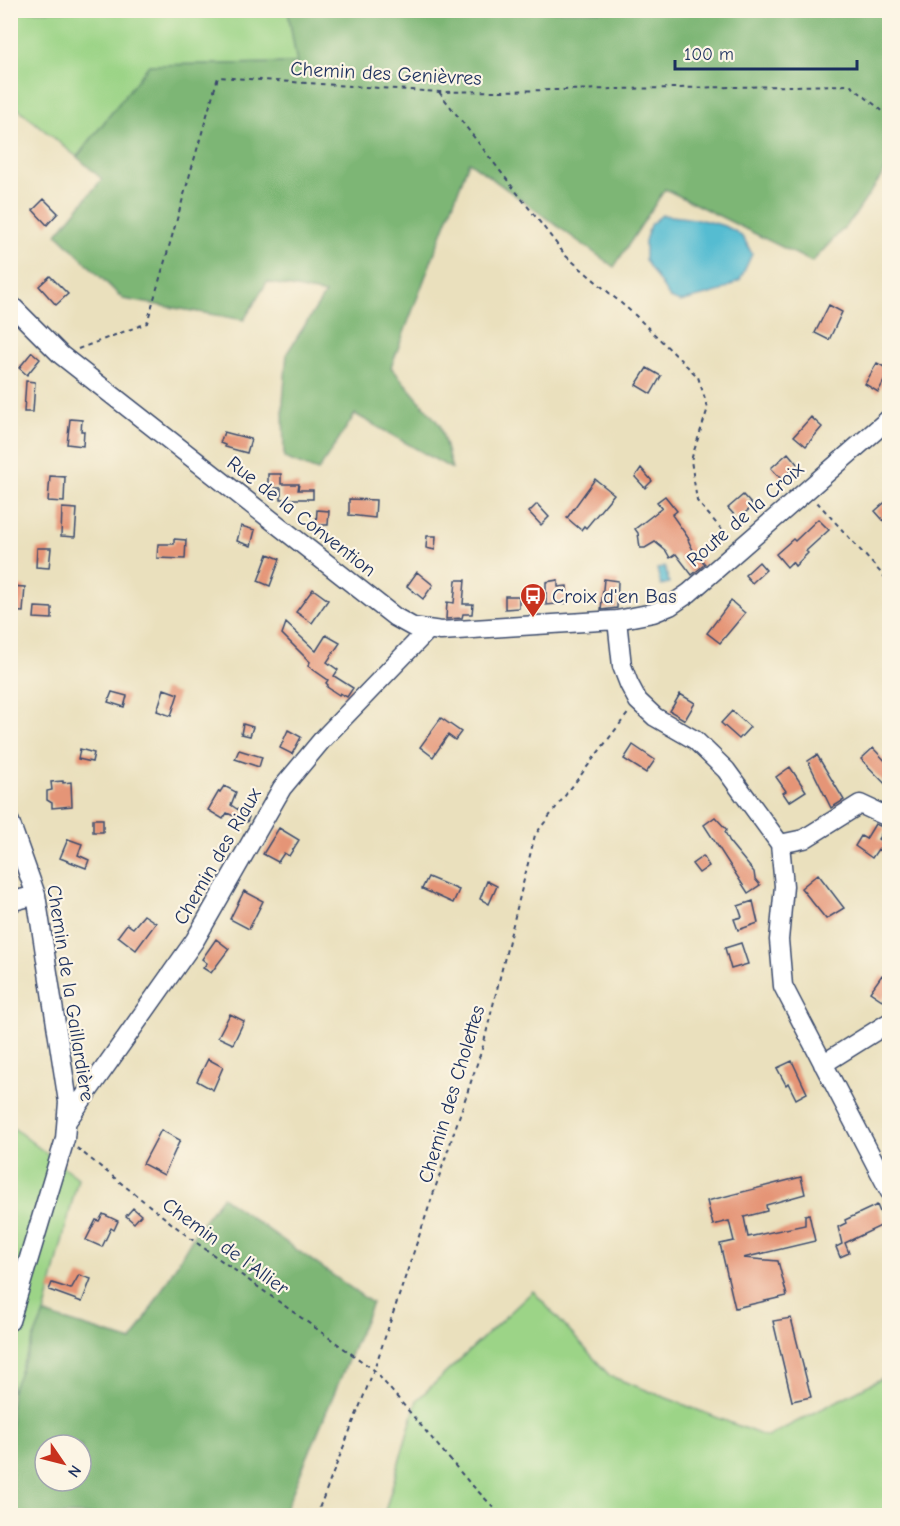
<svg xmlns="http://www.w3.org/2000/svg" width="900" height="1526" font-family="'Comic Neue',sans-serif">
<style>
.green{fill:#9cd487;stroke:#5c8272;stroke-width:1.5}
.forest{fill:#7db674;stroke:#4c7269;stroke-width:1.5;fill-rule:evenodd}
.water{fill:#54bcd1;stroke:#387698;stroke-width:1.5}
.building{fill:#e59577}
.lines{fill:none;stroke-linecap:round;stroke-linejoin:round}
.minor-casing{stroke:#3a4a6c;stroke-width:21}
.path{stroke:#3a4a6c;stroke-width:2;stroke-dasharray:4.5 4.5;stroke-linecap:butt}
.minor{stroke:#fff;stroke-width:18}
.labels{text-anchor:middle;stroke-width:4.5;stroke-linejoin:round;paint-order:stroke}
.street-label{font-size:20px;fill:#1b2f5e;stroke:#fcf5e5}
.poi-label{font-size:20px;fill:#1b2f5e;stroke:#fcf5e5;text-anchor:start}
</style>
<rect width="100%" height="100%" fill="#fcf5e5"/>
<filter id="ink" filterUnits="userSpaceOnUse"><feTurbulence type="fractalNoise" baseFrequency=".0167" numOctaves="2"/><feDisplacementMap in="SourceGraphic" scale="12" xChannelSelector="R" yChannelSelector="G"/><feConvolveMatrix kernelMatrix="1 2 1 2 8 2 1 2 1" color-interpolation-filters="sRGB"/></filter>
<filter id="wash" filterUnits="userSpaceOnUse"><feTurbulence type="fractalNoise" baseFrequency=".008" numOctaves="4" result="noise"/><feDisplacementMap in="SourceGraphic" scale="24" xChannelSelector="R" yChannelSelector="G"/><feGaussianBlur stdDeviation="1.35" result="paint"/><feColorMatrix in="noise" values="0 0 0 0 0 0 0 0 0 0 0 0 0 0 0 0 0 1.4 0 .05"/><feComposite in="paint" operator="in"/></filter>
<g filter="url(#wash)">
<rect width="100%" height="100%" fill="#eae0bd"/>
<!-- green -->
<path class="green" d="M11,11h277l9,52 -148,2 -72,92 -61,-50 -5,-11z
M11,1126l67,52 -34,136 -33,79z
M533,1291l77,85 157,61 117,-60 5,2v136h-505l33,-115z"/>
<!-- forest -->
<path class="forest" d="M288,11h601v154l-36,53 -41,44 -147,-73 -51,78 -145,-105 -78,205 49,58 12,44 -97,-55 -37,57 -34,-13 -1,-55 4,-50 38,-59 -58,-12 -23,38 -121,-21 -66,-65 45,-55 -25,-22 72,-92 148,-2z
M222,1197l150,106 -89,212h-272v-122l33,-79 88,27 66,-113zM45,1445h36v36h-36z"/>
<!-- water -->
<path class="water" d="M662,215c22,3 66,5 81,23 4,5 6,11 9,16l-12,26 -19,11 -41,11 -10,-4 -25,-38v-19l5,-16z
M665,567l4,16 -8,2 -4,-16z"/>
<g id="blocks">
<!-- building -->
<path class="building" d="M44,199l14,14 -11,12 -14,-15z
M50,276l18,18 -12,11 -17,-19z
M829,305l13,7 -13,28 -14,-7z
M32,352l8,7 -13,16 -8,-7z
M877,363l13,7 -12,22 -13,-8z
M647,368l14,8 -10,18 -15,-9z
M26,381l9,1 -2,30h-9z
M811,417l11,10 -16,19 -12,-10z
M70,419l12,1 -1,11h3l-1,15 -16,-2z
M224,432l27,7 -4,14 -22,-6v-2l-5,-2z
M788,453l10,12 -17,14 -10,-11z
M641,468l11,13 -7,7 -10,-11z
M268,474h13v10h18l-1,6h15v9h-32v-11h-13z
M50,476l15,1 -1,25 -16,-1z
M595,479l19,15 -28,34 -2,-2 -3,4 -14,-12z
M743,495l10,11 -15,13 -10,-11z
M665,496l12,15 -5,4 17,24 -1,1 5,10 12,14 -13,11 -16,-21 -6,4 -4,-7 -11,-9 -10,6h-5l-2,-15 -3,-4 27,-21 -5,-6z
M890,498v30l-15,-17z
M349,499l27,1 -1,18 -26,-3z
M537,504l12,13 -8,8 -12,-13z
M62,508l15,1 -2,28 -14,-1z
M317,510l12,1 -1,14h-12z
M818,519l11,11 -23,21 2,2 -13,13 -3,-4 -5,5 -11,-13 17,-15 2,2z
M241,526l14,4 -4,16 -14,-5z
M427,536h9l-1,14 -9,-2z
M174,539l12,1 -1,19 -28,-1 1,-14h16z
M37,548h14l-2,20 -13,-1z
M268,554l12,5 -10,27 -12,-5z
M759,562l7,8 -14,13 -7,-8z
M417,572l16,13 -10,14 -16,-13z
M604,579l14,2 -1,27 -16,2z
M456,580h9l-2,24h10l-1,10h-9l-1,4 -16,1 1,-17 7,1z
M558,580v7l9,-1 1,17 -22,2v-23z
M10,586l15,1 -2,25 -13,-1z
M313,589l15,11 -16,23 -16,-11z
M505,596h14v12l-14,1z
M731,601l14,12 -25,30 -13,-10z
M35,607l17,1v11l-18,-1z
M286,623l30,28 10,-16 14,8 -13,19 11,8 -4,6 19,12 -6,9 -7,-4 -1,2 -12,-8 1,-2 -2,-2 2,-3 -20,-14 2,-4 -28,-28z
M164,689l14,5 -7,22 -14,-5z
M112,692l15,4 -3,11 -16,-5z
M680,694l15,9 -10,17 -15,-9z
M732,711l18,16 -11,12 -18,-16z
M441,718l20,14 -6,8 -7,-5 -15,22 -13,-10z
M243,724l10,3 -3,9 -9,-2z
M288,730l13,7 -9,17 -12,-6z
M633,745l22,15 -9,13 -22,-14z
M873,748l17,18v23l-29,-30z
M80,749l14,4 -2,9 -14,-3z
M239,750l23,7 -3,10 -24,-8z
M817,755l27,45 -13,8 -23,-47z
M790,767l16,24 -17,11 -6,-9 3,-2 -10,-14z
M63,781v2l8,-1 1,24 -20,2v-5l-5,-3v-9l5,-1 -1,-8z
M224,786l12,6 -5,13 18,12 -2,5 -20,-9 -4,6 -15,-9 11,-19 1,1z
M715,817l12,13 -2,2 6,12 23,28 1,7 5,6 -12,8 -44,-68z
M93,819h10v13h-10z
M875,824l10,4 -7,11 9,5 -5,8 -4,-3 -6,9 -17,-12 6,-10 5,3z
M279,828l20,12 -10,16 -5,-3 -6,9 -15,-8z
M68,839l14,5 -4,11 11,5 -3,8 -26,-10z
M703,856l6,10 -10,7 -7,-9z
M818,874l26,34 -18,11 -25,-31z
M428,877l31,13 -6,13 -31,-14z
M487,881l10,5 -8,18 -9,-5z
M244,891l19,10 -14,28 -19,-10z
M753,901l5,22 -20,7 -4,-11 8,-2 -4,-11z
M144,915l12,8 -20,27 -18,-14 9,-12 6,4z
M216,939l13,10 -18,24 -8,-5 4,-5 -5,-4z
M741,943l7,21 -17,5 -6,-21z
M882,975l8,6v8l-8,11 -12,-8z
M230,1014l14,7 -11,23 -15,-7z
M208,1059l15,8 -10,23 -16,-9z
M792,1061l15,32 -11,6 -8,-16 -2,2 -9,-17z
M161,1130l19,10 -16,35 -21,-11z
M801,1177l4,17 -39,11 1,6 -23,6 4,20 57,-12v-10l4,-1 6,27 -72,17 35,3 9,35 -52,12 -15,-64 14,-3 -5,-20 -16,4 -6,-24z
M877,1205l8,19 -40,19 4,10 -9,4 -4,-10 6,-3 -4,-17 8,-4 -1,-3z
M133,1208l8,7 -7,8 -8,-7z
M103,1214l15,7 -4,9 -3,-2 -9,19 -16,-7 10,-20 3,1z
M79,1275l12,4 -9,23 -33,-12 3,-7 19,6z
M791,1318l20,79 -19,4 -19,-80z"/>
</g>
</g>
<g filter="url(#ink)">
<use href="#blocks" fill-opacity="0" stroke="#3a4a6c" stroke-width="1.5"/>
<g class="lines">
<defs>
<path id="minor" d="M10,304l51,51 334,262 18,10 28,4 176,-11 36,-7 17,-7 19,-13 201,-175
M617,620l5,46 7,18 9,17 17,16 40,23 31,30 54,74 4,42 -5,54 4,46 107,206
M10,822l26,73 32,207 -3,37 -55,182
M780,844l24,-5 56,-35 30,14
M10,902l26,-7
M823,1064l67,-42
M67,1121l128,-181 87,-152 40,-48 106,-110"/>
</defs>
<!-- minor casing -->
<use href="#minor" class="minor-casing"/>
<!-- path -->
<path class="path" d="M439,92l127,164 69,59 63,62 10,31 -17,52 6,41 32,37
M78,349l69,-26 71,-246 221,15 411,-7 40,32
M817,502l73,81
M77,1148l113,90 184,132 94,111 34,35
M316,1516l58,-146 109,-324 52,-211 94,-123"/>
<!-- minor -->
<use href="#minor" class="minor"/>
</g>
</g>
<!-- icons -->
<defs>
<symbol id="bus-pin" viewBox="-11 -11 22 30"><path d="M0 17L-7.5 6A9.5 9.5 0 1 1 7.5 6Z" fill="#c8321e" stroke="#fcf5e5"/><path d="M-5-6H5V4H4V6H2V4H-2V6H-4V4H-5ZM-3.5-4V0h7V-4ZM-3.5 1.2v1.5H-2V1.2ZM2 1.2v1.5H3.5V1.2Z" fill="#fff"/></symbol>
</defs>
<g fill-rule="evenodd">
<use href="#bus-pin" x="518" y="581" width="30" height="40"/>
</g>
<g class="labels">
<!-- street labels -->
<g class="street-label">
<text transform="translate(386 73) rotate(3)" y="7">Chemin des Genièvres</text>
<text transform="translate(745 514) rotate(-41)" y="7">Route de la Croix</text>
<text transform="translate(302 516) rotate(38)" y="7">Rue de la Convention</text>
<text transform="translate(217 856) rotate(-60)" y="7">Chemin des Riaux</text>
<text transform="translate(71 993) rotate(81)" y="7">Chemin de la Gaillardière</text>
<text transform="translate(451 1094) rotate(-73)" y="7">Chemin des Cholettes</text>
<text transform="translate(226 1246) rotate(36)" y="7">Chemin de l'Allier</text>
</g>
<!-- poi labels -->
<g class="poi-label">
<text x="552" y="603">Croix d'en Bas</text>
</g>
</g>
<!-- margin -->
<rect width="900" height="1526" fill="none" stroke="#fcf5e5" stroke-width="36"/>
<!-- north arrow -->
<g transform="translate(63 1463) rotate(125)"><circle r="28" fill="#fcf5e5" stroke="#a2a6af" stroke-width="1.5"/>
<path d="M0-4.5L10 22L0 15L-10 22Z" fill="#c8321e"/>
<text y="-9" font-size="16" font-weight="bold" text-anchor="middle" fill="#1b2f5e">N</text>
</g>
<!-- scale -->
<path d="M675 60v9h182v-9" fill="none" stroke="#1b2f5e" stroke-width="3"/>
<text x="684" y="60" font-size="18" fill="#1b2f5e" stroke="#fcf5e5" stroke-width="4.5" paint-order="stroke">100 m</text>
</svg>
